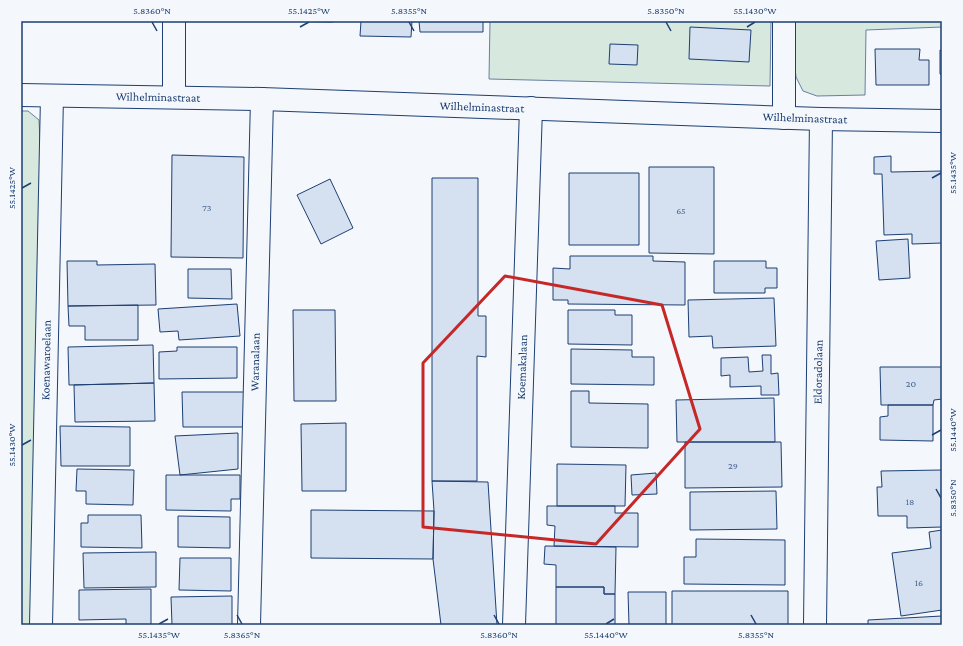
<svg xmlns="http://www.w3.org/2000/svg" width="963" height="646" font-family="'Crimson Pro',serif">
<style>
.green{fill:#d7e8df;stroke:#687fa3}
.building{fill:#d5e0f0;stroke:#1d3f73}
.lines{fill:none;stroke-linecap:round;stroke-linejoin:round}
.minor-casing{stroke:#1d3f73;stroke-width:24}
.tertiary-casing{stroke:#1d3f73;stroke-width:24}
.minor{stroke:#f4f7fb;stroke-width:22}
.tertiary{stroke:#f4f7fb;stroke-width:22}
.marked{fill:none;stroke:#c62828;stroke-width:3;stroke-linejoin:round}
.ticks{fill:none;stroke:#1d3f73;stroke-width:1.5}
.labels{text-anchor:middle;stroke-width:3;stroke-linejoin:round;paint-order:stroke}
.number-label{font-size:10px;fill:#4b6792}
.street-label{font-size:12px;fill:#1d3f73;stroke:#f4f7fb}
.neatline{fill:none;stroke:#1d3f73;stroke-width:1.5}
.ticks-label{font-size:10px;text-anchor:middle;fill:#1d3f73}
</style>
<rect width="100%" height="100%" fill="#f4f7fb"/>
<!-- green -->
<path class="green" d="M490,21h281l-1,65 -281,-7z
M795,21h147v6l-76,3 -1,65 -48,1 -14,-5 -7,-14 -2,-17z
M21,111h7l11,9 2,43 -10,462h-10z"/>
<!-- building -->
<path class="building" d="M271,21h62v1z
M361,21h51l-1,16 -51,-1z
M419,21h64v11h-63z
M690,27l61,3 -2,32 -60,-3z
M610,44l28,1 -1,20 -28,-1z
M875,49h45l-1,11h10v25h-53z
M940,50h2v25l-2,-1z
M172,155l72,2 -1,101 -72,-1z
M891,156v16l51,-1v72l-30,1v-10l-28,1 -2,-61h-8v-17z
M649,167h65v87l-65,-1z
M569,173h70v72h-70z
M432,178h46v138h8v41l-9,-1v125h-45z
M330,179l23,49 -32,16 -24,-49z
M908,239l2,39 -31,2 -3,-39z
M570,256h83v5l32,1v43l-117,-1v-4h-15v-32l17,1z
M67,261h30v4l58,-1 1,41 -88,1z
M714,261h52v7h11v20h-12v5h-51z
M188,269h43l1,30 -44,-1z
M774,298l2,48 -63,2 -1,-12 -23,1 -1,-37z
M237,304l3,32 -61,4 -1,-9 -18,1 -2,-23z
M138,305v35h-53v-14h-16l-1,-20z
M293,310h42l1,91h-42z
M568,310h47v5h17v30l-64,-1z
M153,345l1,38 -85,2 -1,-38z
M177,347h60v31l-78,1v-27l18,-1z
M571,349l61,1v7h22v28l-83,-1z
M762,355h9v19l7,-1 1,22h-18v-9l-31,1v-12l-9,1v-18l27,-1 1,15 14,-1z
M880,367h62v32l-8,1 -1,5h-52z
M154,383l1,38 -80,1 -1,-37z
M571,391h18v12l59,1v44l-77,-1z
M182,392h65v35h-64z
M774,398l1,44h-98l-1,-42z
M888,405h45v36l-53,-1v-23l8,-1z
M346,423v68h-44l-1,-67z
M60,426l70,1v39h-69z
M238,433v36l-58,6 -5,-39z
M685,442h96l1,45 -97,1z
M557,464l69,1 -1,41h-68z
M77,469l57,1 -1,35 -47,-1v-13h-10z
M942,470v57l-35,1v-12h-29l-1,-29h5l-1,-16z
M656,473l1,21 -25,1 -1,-20z
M166,475h74v24h-9v12l-65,-1z
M432,481l56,1 9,143h-56l-8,-66 1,-48z
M776,491l1,38 -87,1v-38z
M547,506h68v7h23v34l-84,-1 1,-20 -8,-1z
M311,510l123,1 -1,48 -122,-1z
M88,515h53l1,33 -61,-1v-24h7z
M178,516l52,1v31l-52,-1z
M942,530v80l-41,6 -9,-63 39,-5 -2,-16z
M696,539l89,1v45l-101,-1v-27h12z
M545,546l71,1 -1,47h-11v-7h-48v-22l-12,-1z
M156,552v35l-72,1 -1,-35z
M180,558h51v33l-52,-1z
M556,587h48v7h11v31h-59z
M151,589v36h-25v-6l-47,1v-30z
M672,591h116v34h-116z
M628,592h38v33h-37z
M232,596v29h-60l-1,-28z
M942,616v9h-74v-5z"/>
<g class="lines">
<defs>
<path id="minor" d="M174,21v76
M784,118v-97
M41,625l11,-529
M249,625l13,-526
M514,625l17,-517
M815,625l6,-506"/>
<path id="tertiary" d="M21,95l241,4 559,20 121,2"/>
</defs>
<!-- minor casing -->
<use href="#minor" class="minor-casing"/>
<!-- tertiary casing -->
<use href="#tertiary" class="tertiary-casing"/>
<!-- minor -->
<use href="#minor" class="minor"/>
<!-- tertiary -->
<use href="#tertiary" class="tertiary"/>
</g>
<!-- marked area -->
<path class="marked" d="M505,276l157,29 38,124 -104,115 -173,-17v-164z"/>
<!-- ticks -->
<path class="ticks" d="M152,22l5,9M409,22l5,9M666,22l5,9M300,27l9,-5M747,27l8,-5M932,178l9,-5M22,188l9,-5M932,435l9,-5M22,445l9,-5M936,489l5,9M237,615l5,9M494,615l5,9M751,615l5,9M159,624l9,-5M606,624l8,-5"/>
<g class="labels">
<!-- number labels -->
<g class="number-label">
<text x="207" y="211">73</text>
<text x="681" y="214">65</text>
<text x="911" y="387">20</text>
<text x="733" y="469">29</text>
<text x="910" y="505">18</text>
<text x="919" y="586">16</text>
</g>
<!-- street labels -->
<g class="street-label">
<text transform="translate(158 97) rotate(1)" y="4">Wilhelminastraat</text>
<text transform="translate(482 107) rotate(2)" y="4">Wilhelminastraat</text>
<text transform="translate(805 118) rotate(2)" y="4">Wilhelminastraat</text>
<text transform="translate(46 360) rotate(-89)" y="4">Koenawaroelaan</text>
<text transform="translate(255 362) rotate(-89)" y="4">Waranalaan</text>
<text transform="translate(522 367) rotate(-88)" y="4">Koemakalaan</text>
<text transform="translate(818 372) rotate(-89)" y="4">Eldoradolaan</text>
</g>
</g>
<!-- border -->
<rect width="963" height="646" fill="none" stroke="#f4f7fb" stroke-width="44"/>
<rect x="22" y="22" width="919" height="602" class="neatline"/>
<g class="ticks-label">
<text x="152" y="14">5.8360°N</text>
<text x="309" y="14">55.1425°W</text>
<text x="409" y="14">5.8355°N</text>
<text x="666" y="14">5.8350°N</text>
<text x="755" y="14">55.1430°W</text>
<text transform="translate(952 173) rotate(-90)" y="4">55.1435°W</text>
<text transform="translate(11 188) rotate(-90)" y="4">55.1425°W</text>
<text transform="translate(952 430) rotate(-90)" y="4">55.1440°W</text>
<text transform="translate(11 445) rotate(-90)" y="4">55.1430°W</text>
<text transform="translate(952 498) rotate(-90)" y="4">5.8350°N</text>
<text x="159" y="638">55.1435°W</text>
<text x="242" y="638">5.8365°N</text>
<text x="499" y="638">5.8360°N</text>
<text x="606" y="638">55.1440°W</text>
<text x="756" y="638">5.8355°N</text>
</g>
</svg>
